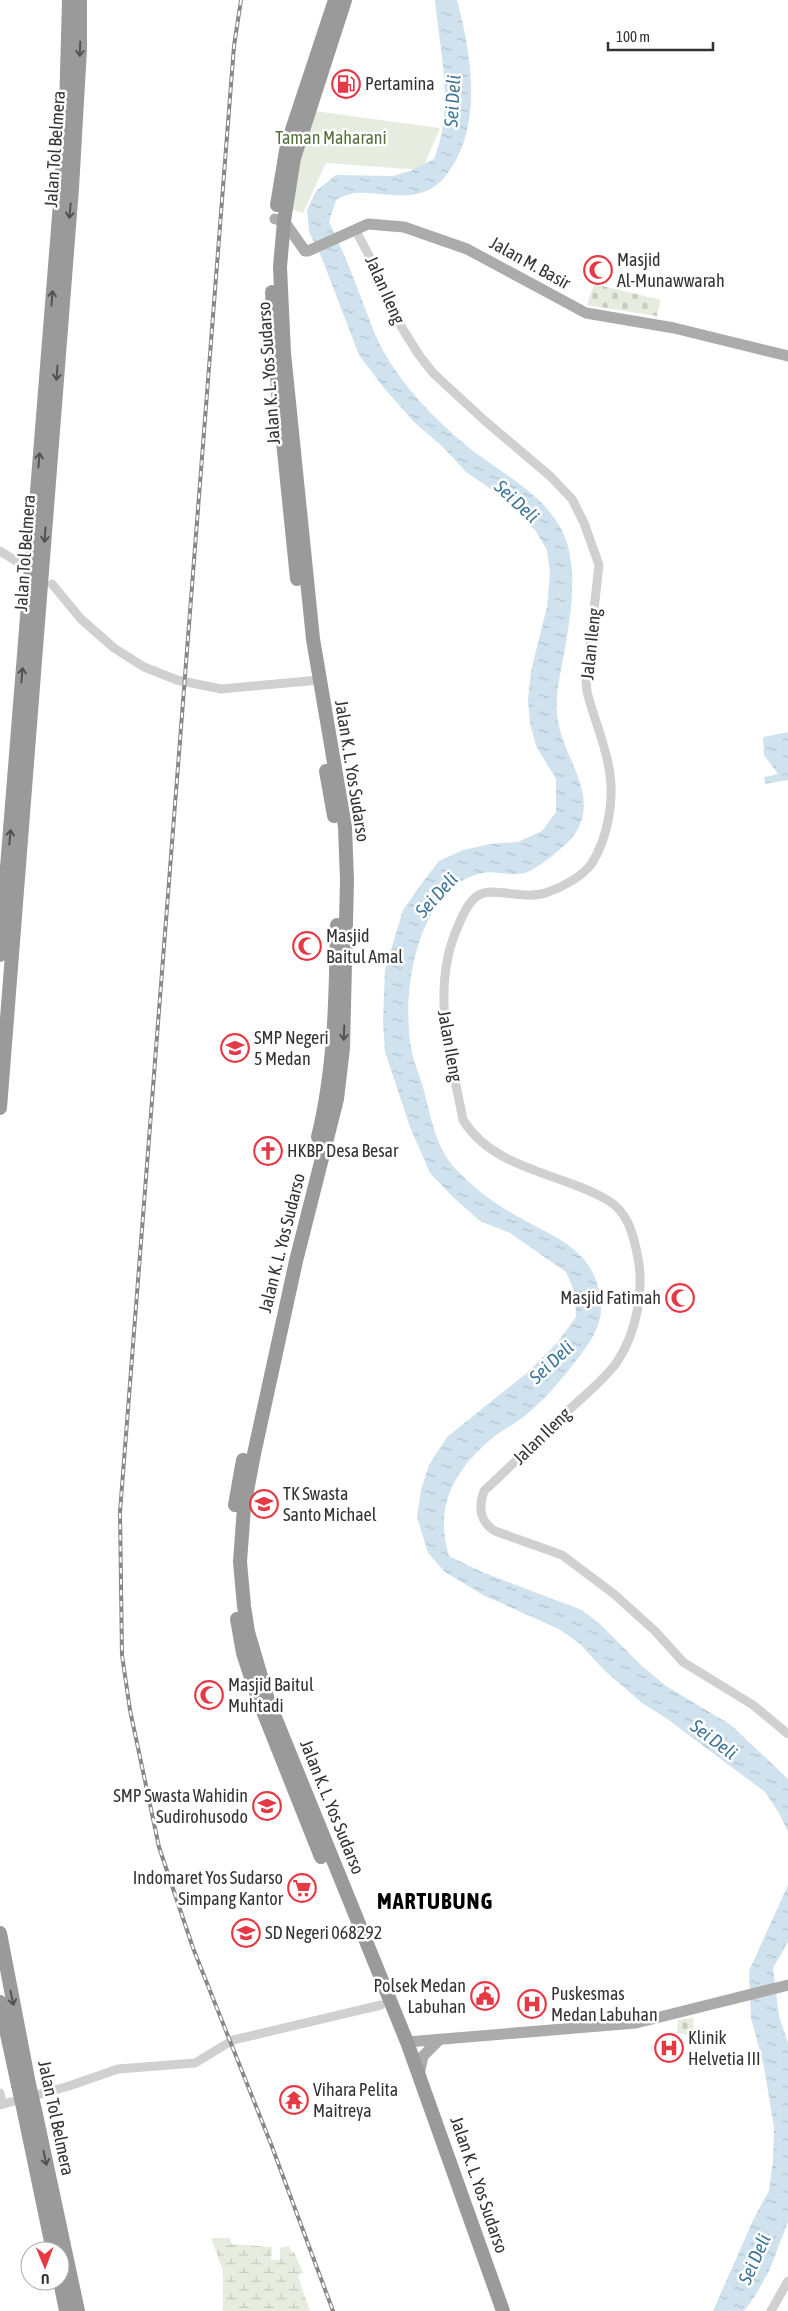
<svg xmlns="http://www.w3.org/2000/svg" width="788" height="2311" font-family="'Asap Condensed',sans-serif">
<style>
.wetland{fill:url(#wetland-marsh)}
.cemetery{fill:url(#cemetery-stones)}
.park{fill:#e6ecdf}
.water{fill:url(#water-ripples)}
.lines{fill:none;stroke-linecap:round;stroke-linejoin:round}
.minor{stroke:#d0d0d0;stroke-width:9}
.major{stroke:#ababab;stroke-width:11}
.highway{stroke:#9a9a9a;stroke-width:14}
.rail-casing{stroke:#888;stroke-width:4}
.rail{stroke:#fff;stroke-width:2;stroke-dasharray:5.5;stroke-linecap:butt}
.highway-bridge{stroke:#9a9a9a;stroke-width:14}
.oneway{stroke:#525252}
.labels{text-anchor:middle;stroke-width:5;stroke-linejoin:round;paint-order:stroke}
.poi-label{font-size:18px;fill:#333;stroke:#fff;text-anchor:start}
.park-label{font-size:18px;fill:#56703f;stroke:#fff}
.street-label{font-size:18px;fill:#333;stroke:#fff}
.water-label{font-size:19px;font-style:italic;fill:#3f7597;stroke:#fff}
.district-label{font-size:22px;font-weight:bold;letter-spacing:1px;fill:#000;stroke:#fff}
</style>
<defs>
<pattern id="wetland-marsh" width="20" height="14" patternUnits="userSpaceOnUse" patternTransform="scale(1.25)"><rect width="20" height="14" fill="#e6ecdf"/><path d="M1 5h8M5 5V1M11 12h8M15 12V8" fill="none" stroke="#c6cbc0"/></pattern>
<pattern id="cemetery-stones" width="16" height="16" patternUnits="userSpaceOnUse" patternTransform="scale(1.25)"><rect width="16" height="16" fill="#e6ecdf"/><path d="M2 7V4a2 2 0 0 1 4 0v3zM10 15v-3a2 2 0 0 1 4 0v3z" fill="#c6cbc0"/></pattern>
<pattern id="water-ripples" width="26" height="14" patternUnits="userSpaceOnUse" patternTransform="scale(1.25)"><rect width="26" height="14" fill="#cfe2ee"/><path d="M2 4q2-2 4 0t4 0M15 11q2-2 4 0t4 0" fill="none" stroke="#b2c2cd"/></pattern>
</defs>
<rect width="100%" height="100%" fill="#fff"/>
<!-- wetland -->
<path class="wetland" d="M211,2238h19l1,6 41,3 -1,13h9v-12l9,-2 3,7 2,-1 9,21 -5,3 12,35h-87v-40z"/>
<!-- cemetery -->
<path class="cemetery" d="M594,284l67,16 -4,16 -70,-11z
M693,2018l1,18 -17,-3 1,-13z"/>
<!-- park -->
<path class="park" d="M307,110l133,18 -18,42 -96,-7 -23,50 -16,-5z"/>
<!-- water -->
<path class="water" d="M435,0h22c14,53 26,121 -7,170 -8,12 -18,21 -33,24 -30,6 -56,-10 -81,6l-7,22c14,28 25,57 36,86 6,15 11,31 20,46 20,34 47,62 77,88 36,31 92,54 106,104 9,35 2,74 -4,108 -4,22 -10,45 -6,67 6,39 46,79 13,118 -9,9 -35,32 -47,34 -13,4 -29,-3 -42,0 -66,14 -82,124 -70,179 2,11 7,22 10,32 9,29 12,63 34,85 17,19 38,34 59,46 42,24 84,35 86,93 1,15 -10,33 -19,45 -17,22 -34,44 -56,62 -11,9 -24,15 -35,24 -37,32 -57,67 -42,117l33,16 100,38 18,14 42,42 24,20 65,39 57,54v53l-9,-19 -14,-21 -99,-74 -24,-15 -38,-33 -25,-27 -20,-14 -76,-34 -38,-23 -17,-19 -11,-36 4,-27 8,-25 18,-28 82,-66 28,-28 19,-26 -1,-24 -9,-21 -56,-39 -30,-12 -26,-23 -24,-25 -20,-46 -25,-75 -2,-31 2,-51 18,-60 19,-27 17,-22 24,-11 27,-6 28,-2 24,-11 14,-19v-33l-20,-33 -6,-23 -2,-23 3,-29 16,-64 3,-35 -3,-22 -12,-20 -34,-34 -35,-24 -24,-26 -28,-24 -30,-34 -25,-33 -38,-99 -12,-24 -2,-22 9,-19 20,-16 57,1 17,-5 24,-12c21,-52 6,-105 1,-159z
M788,732v48l-23,4 -1,-7 14,-3 -14,-19 -1,-18z
M788,1885v57l-15,26 6,48 9,27v179l-19,49 -14,25 -11,15h-31l41,-93 15,-27 4,-31 1,-33 -10,-60 -13,-49 -2,-47z"/>
<g class="lines">
<!-- minor -->
<path class="minor" d="M356,231l18,34 28,63 17,27 14,18 51,47 66,56 22,23 12,24 15,42 -13,115 1,12c7,28 20,55 23,83 4,28 -3,64 -18,88 -9,13 -29,24 -44,29 -21,9 -52,-5 -67,2 -10,4 -18,20 -22,30 -30,64 -8,131 4,196 32,51 98,52 146,81 18,11 24,32 28,52 8,35 0,79 -20,109 -12,17 -30,31 -45,45 -29,28 -58,56 -88,84 -6,16 -4,31 11,40l67,24 52,39 41,37 28,31 70,43 35,29
M0,551l16,10
M52,584l29,35 33,29 30,19 33,13 44,9 98,-9
M0,2093l2,10
M0,2105l69,-19 49,-17 77,-6 38,-23 148,-35
M771,2311l17,-30"/>
<!-- major -->
<path class="major" d="M275,219l9,2 21,30h3l60,-27 36,3 63,22 119,64 88,15 114,28
M407,2042l229,-19 152,-38
M419,2075l4,-19 17,-17"/>
<!-- highway -->
<path class="highway" d="M345,0l-51,158 -10,63 -4,46 4,86 29,286 32,188 2,53 -4,168 -6,51 -41,162 -42,193 -10,53 -4,55 4,44 4,26 20,68 139,342 96,269
M277,205l10,-60 48,-145
M272,292l6,100 19,187
M326,771l8,45
M0,955l61,-764 5,-82 3,-109
M0,1108l72,-920 8,-139v-49
M318,1137c17,-69 18,-142 19,-212
M235,1505l8,-45
M237,1619l6,34 14,43 64,161
M0,1933l29,151
M0,2002l18,83
M35,2110l43,201
M24,2112l29,139
M60,2281l6,30"/>
<defs>
<path id="rail" d="M241,0l-7,46 -114,1466 2,143 8,55 29,137 34,101 78,196 62,167"/>
</defs>
<!-- rail casing -->
<use href="#rail" class="rail-casing"/>
<!-- rail -->
<use href="#rail" class="rail"/>
<!-- highway-bridge -->
<path class="highway-bridge" d="M29,2084l6,26
M18,2085l6,27"/>
</g>
<!-- one-way arrows -->
<defs><path id="oneway-shaft" d="M-6 0H5M1.5-3L5.5 0L1.5 3" fill="none" stroke-width="1.6" stroke-linecap="round" stroke-linejoin="round" transform="scale(1.25)"/></defs>
<g class="oneway">
<use href="#oneway-shaft" transform="translate(80 49) rotate(92)"/>
<use href="#oneway-shaft" transform="translate(70 211) rotate(95)"/>
<use href="#oneway-shaft" transform="translate(52 298) rotate(-86)"/>
<use href="#oneway-shaft" transform="translate(57 373) rotate(94)"/>
<use href="#oneway-shaft" transform="translate(39 460) rotate(-85)"/>
<use href="#oneway-shaft" transform="translate(45 535) rotate(94)"/>
<use href="#oneway-shaft" transform="translate(22 675) rotate(-85)"/>
<use href="#oneway-shaft" transform="translate(10 837) rotate(-85)"/>
<use href="#oneway-shaft" transform="translate(344 1033) rotate(92)"/>
<use href="#oneway-shaft" transform="translate(12 1998) rotate(78)"/>
<use href="#oneway-shaft" transform="translate(45 2158) rotate(78)"/>
</g>
<!-- icons -->
<defs>
<symbol id="fuel-ring" viewBox="-11 -11 22 22"><circle r="9.5" fill="#fff" stroke="#e63946" stroke-width="1.5"/><path d="M-5.5-6h7V0h2V4h1.3V-2.5L3-4.5l.8-.8L6-3V5H2.5V1h-1V6h-7ZM-4.2-4.7v3.2H.2V-4.7Z" fill="#e63946"/></symbol>
<symbol id="mosque-ring" viewBox="-11 -11 22 22"><circle r="9.5" fill="#fff" stroke="#e63946" stroke-width="1.5"/><path d="M3.5-4.9A6 6 0 1 0 3.5 4.9A5 5 0 1 1 3.5-4.9Z" fill="#e63946"/></symbol>
<symbol id="school-ring" viewBox="-11 -11 22 22"><circle r="9.5" fill="#fff" stroke="#e63946" stroke-width="1.5"/><path d="M0-5L7-2L0 1L-7-2ZM-4 1L0 2.5L4 1V4Q0 6-4 4Z" fill="#e63946"/></symbol>
<symbol id="church-ring" viewBox="-11 -11 22 22"><circle r="9.5" fill="#fff" stroke="#e63946" stroke-width="1.5"/><path d="M-1.2-6h2.4v3.5h3.3v2.4h-3.3V6h-2.4V-.1h-3.3v-2.4h3.3Z" fill="#e63946"/></symbol>
<symbol id="supermarket-ring" viewBox="-11 -11 22 22"><circle r="9.5" fill="#fff" stroke="#e63946" stroke-width="1.5"/><path d="M-6-5.5h2.5l.6 2H6L4.5 2H-2.5L-4.4-4H-6ZM-1.5 3.2a1.3 1.3 0 1 0 .1 0ZM3 3.2a1.3 1.3 0 1 0 .1 0Z" fill="#e63946"/></symbol>
<symbol id="civic-ring" viewBox="-11 -11 22 22"><circle r="9.5" fill="#fff" stroke="#e63946" stroke-width="1.5"/><path d="M-.6-6.5H3V-4.5H.6V-3L4-1V1h2V6H-6V1h2V-1L-.6-3ZM-1.2 2.5V6h2.4V2.5Z" fill="#e63946"/></symbol>
<symbol id="hospital-ring" viewBox="-11 -11 22 22"><circle r="9.5" fill="#fff" stroke="#e63946" stroke-width="1.5"/><path d="M-5-5h3v3.5h4V-5h3V5h-3V1.5h-4V5h-3Z" fill="#e63946"/></symbol>
<symbol id="temple-ring" viewBox="-11 -11 22 22"><circle r="9.5" fill="#fff" stroke="#e63946" stroke-width="1.5"/><path d="M0-6L5-2H3V0L6.5 2.5H4V6H1.5V3h-3V6H-4V2.5H-6.5L-3 0V-2H-5Z" fill="#e63946"/></symbol>
</defs>
<g fill-rule="evenodd">
<use href="#fuel-ring" x="330" y="68" width="32" height="32"/>
<use href="#mosque-ring" x="582" y="254" width="32" height="32"/>
<use href="#mosque-ring" x="291" y="930" width="32" height="32"/>
<use href="#school-ring" x="219" y="1032" width="32" height="32"/>
<use href="#church-ring" x="252" y="1135" width="32" height="32"/>
<use href="#mosque-ring" x="664" y="1282" width="32" height="32"/>
<use href="#school-ring" x="248" y="1488" width="32" height="32"/>
<use href="#mosque-ring" x="193" y="1679" width="32" height="32"/>
<use href="#school-ring" x="251" y="1790" width="32" height="32"/>
<use href="#supermarket-ring" x="286" y="1872" width="32" height="32"/>
<use href="#school-ring" x="230" y="1917" width="32" height="32"/>
<use href="#civic-ring" x="469" y="1980" width="32" height="32"/>
<use href="#hospital-ring" x="516" y="1988" width="32" height="32"/>
<use href="#hospital-ring" x="653" y="2032" width="32" height="32"/>
<use href="#temple-ring" x="278" y="2084" width="32" height="32"/>
</g>
<g class="labels">
<!-- poi labels -->
<g class="poi-label">
<text x="365" y="90">Pertamina</text>
<text x="617" y="266">Masjid<tspan x="617" dy="21">Al-Munawwarah</tspan></text>
<text x="326" y="942">Masjid<tspan x="326" dy="21">Baitul Amal</tspan></text>
<text x="254" y="1044">SMP Negeri<tspan x="254" dy="21">5 Medan</tspan></text>
<text x="287" y="1157">HKBP Desa Besar</text>
<text x="661" y="1304" text-anchor="end">Masjid Fatimah</text>
<text x="283" y="1500">TK Swasta<tspan x="283" dy="21">Santo Michael</tspan></text>
<text x="228" y="1691">Masjid Baitul<tspan x="228" dy="21">Muhtadi</tspan></text>
<text x="248" y="1802" text-anchor="end">SMP Swasta Wahidin<tspan x="248" dy="21">Sudirohusodo</tspan></text>
<text x="283" y="1884" text-anchor="end">Indomaret Yos Sudarso<tspan x="283" dy="21">Simpang Kantor</tspan></text>
<text x="265" y="1939">SD Negeri 068292</text>
<text x="466" y="1992" text-anchor="end">Polsek Medan<tspan x="466" dy="21">Labuhan</tspan></text>
<text x="551" y="2000">Puskesmas<tspan x="551" dy="21">Medan Labuhan</tspan></text>
<text x="688" y="2044">Klinik<tspan x="688" dy="21">Helvetia III</tspan></text>
<text x="313" y="2096">Vihara Pelita<tspan x="313" dy="21">Maitreya</tspan></text>
</g>
<!-- park labels -->
<g class="park-label">
<text x="331" y="144">Taman Maharani</text>
</g>
<!-- street labels -->
<g class="street-label">
<text transform="translate(55 149) rotate(-86)" y="6">Jalan Tol Belmera</text>
<text transform="translate(530 263) rotate(29)" y="6">Jalan M. Basir</text>
<text transform="translate(385 290) rotate(66)" y="6">Jalan Ileng</text>
<text transform="translate(269 373) rotate(-94)" y="6">Jalan K. L. Yos Sudarso</text>
<text transform="translate(25 553) rotate(-86)" y="6">Jalan Tol Belmera</text>
<text transform="translate(591 644) rotate(-84)" y="6">Jalan Ileng</text>
<text transform="translate(352 771) rotate(81)" y="6">Jalan K. L. Yos Sudarso</text>
<text transform="translate(450 1046) rotate(80)" y="6">Jalan Ileng</text>
<text transform="translate(282 1243) rotate(-76)" y="6">Jalan K. L. Yos Sudarso</text>
<text transform="translate(542 1436) rotate(-44)" y="6">Jalan Ileng</text>
<text transform="translate(332 1807) rotate(68)" y="6">Jalan K. L. Yos Sudarso</text>
<text transform="translate(56 2118) rotate(78)" y="6">Jalan Tol Belmera</text>
<text transform="translate(479 2185) rotate(71)" y="6">Jalan K. L. Yos Sudarso</text>
</g>
<!-- water labels -->
<g class="water-label">
<text transform="translate(452 101) rotate(-87)" y="7">Sei Deli</text>
<text transform="translate(517 501) rotate(43)" y="7">Sei Deli</text>
<text transform="translate(436 895) rotate(-48)" y="7">Sei Deli</text>
<text transform="translate(551 1362) rotate(-43)" y="7">Sei Deli</text>
<text transform="translate(714 1739) rotate(37)" y="7">Sei Deli</text>
<text transform="translate(754 2259) rotate(-66)" y="7">Sei Deli</text>
</g>
<!-- district labels -->
<g class="district-label">
<text x="435" y="1909">MARTUBUNG</text>
</g>
</g>
<!-- north arrow -->
<g transform="translate(45 2266) rotate(179)"><circle r="24" fill="#ffffff" stroke="#adadad"/>
<path d="M0-4L9 19L0 12L-9 19Z" fill="#e63946"/>
<text y="-8" font-size="14" font-weight="bold" text-anchor="middle" fill="#333333">U</text>
</g>
<!-- scale -->
<path d="M608 42v8h105v-8" fill="none" stroke="#333333" stroke-width="2.5"/>
<text x="616" y="42" font-size="15" fill="#333333" stroke="#ffffff" stroke-width="4" paint-order="stroke">100 m</text>
</svg>
